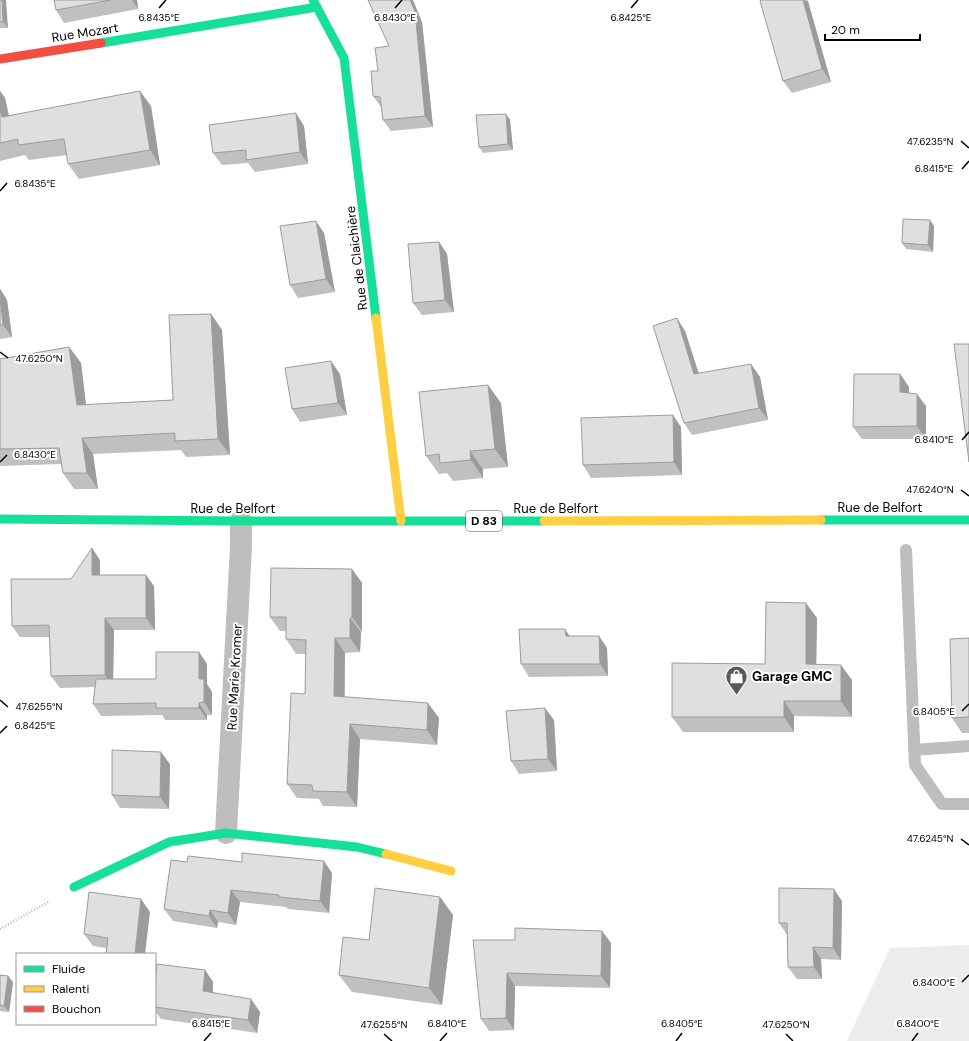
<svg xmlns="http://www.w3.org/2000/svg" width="969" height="1041" font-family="'DM Sans',sans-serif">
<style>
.green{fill:#ececec}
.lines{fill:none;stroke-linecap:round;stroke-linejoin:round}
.path{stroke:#b9b9b9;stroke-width:2.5;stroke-dasharray:1 2;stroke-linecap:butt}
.lane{stroke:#bebebe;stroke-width:12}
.street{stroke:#bebebe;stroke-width:22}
.fast{stroke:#16e098;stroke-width:9}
.slow{stroke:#ffcf43;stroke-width:9}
.jam{stroke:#f24e42;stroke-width:9}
.wall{fill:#c0c0c0}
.shaded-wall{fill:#9c9c9c}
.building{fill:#dfdfdf;stroke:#9c9c9c}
.ticks{fill:none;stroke:#000;stroke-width:1.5}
.labels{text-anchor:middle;stroke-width:4;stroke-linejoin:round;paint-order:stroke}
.shield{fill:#fff;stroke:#4c4c4c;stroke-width:1}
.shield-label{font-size:12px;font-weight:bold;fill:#000}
.street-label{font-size:13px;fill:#000;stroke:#fff}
.poi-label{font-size:13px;font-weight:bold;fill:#000;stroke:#fff;text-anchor:start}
.ticks-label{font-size:10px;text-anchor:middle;fill:#000;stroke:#fff;stroke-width:4;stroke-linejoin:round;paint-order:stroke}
</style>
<rect width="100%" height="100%" fill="#fff"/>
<!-- green -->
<path class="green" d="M969,945v96h-122l43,-93z"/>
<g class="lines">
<!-- path -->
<path class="path" d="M0,929l50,-28"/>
<!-- lane -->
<path class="lane" d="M906,550l9,215 27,39h27
M914,750l55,-4"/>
<!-- street -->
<path class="street" d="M226,833l15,-287v-25"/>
<!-- fast -->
<path class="fast" d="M313,0l31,58 32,260
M101,43l216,-36
M0,519l241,2h303
M821,520h148
M74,887l95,-45 57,-9 131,14 29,7"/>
<!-- slow -->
<path class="slow" d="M376,318l25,203
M544,521l277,-1
M386,854l65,17"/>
<!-- jam -->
<path class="jam" d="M0,59l101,-16"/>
</g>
<!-- wall -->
<path class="wall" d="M0,0l8,28h-8z
M54,0h83l1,9 -74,14 -8,-13z
M761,0h46l24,82 -39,11 -9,-12z
M422,22l11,105 -42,4 -8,-11 -2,-13 -8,-11 5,-25 11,-25z
M0,91l5,7 4,17 142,-9 9,59 -81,14 -11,-15 -1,-9 -38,5 -4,-5 -25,6z
M506,114l4,6 3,30 -30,3 -4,-6z
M304,126l4,38 -53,8 -7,-9 -26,2 -9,-12z
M934,226l-1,26 -27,-3 -4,-6z
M324,233l11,59 -37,6 -8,-13z
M439,242l8,12 7,58 -32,3 -9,-12z
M0,289l7,11 5,37 -12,2z
M211,314l11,16 8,125 -44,2 -5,-7 -88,4 5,35h-24l-11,-16 -2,-9 -61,2v-107l69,-12 12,16 5,42 87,-5z
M685,331l14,43 52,-10 9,13 8,43 -76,15 -8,-12z
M340,374l7,41 -47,7 -8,-13z
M900,374l9,13v6l17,13v33h-64l-9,-12z
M501,403l7,64 -25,2v9l-30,3 -6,-8 -8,1 -13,-18z
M681,427l1,48 -91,3 -8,-13z
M100,560v15l54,11 1,44h-41l-1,49h43l43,-27 8,12v20l5,8v23h-5v5h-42l-3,-5 -61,1 -8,-12 2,-17 -35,1 -9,-12 -1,-39h-30l-8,-11 59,-47z
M352,569l10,14v48l-1,1 -1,20 -15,1v44l94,21 -2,27 -77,-6 -3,68 -34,-1 -4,-7 -22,-1 -10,-14 18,-90 1,-40h-10l-10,-15v-8h-6l-10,-14z
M817,618l-1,46 36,16v37l-58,-1v16h-111l-11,-15 93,-53z
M569,636h30l8,12 1,28 -79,1 -8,-13z
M969,638v95h-7l-10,-15z
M554,720l3,51 -38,3 -8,-13z
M170,764l-1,45 -49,-1 -8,-13z
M187,862l145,11 -3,40 -41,-4 -2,-2 -46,-5 -4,23 -18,-3 -1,6 -44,-7 -9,-12z
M440,897l13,18 -11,90 -90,-13 -13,-17z
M842,901l-1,59 -20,-1 1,20h-25l-9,-12 -1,-32 -8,-12z
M150,912l-44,36 -13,-2 -9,-12z
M602,931l9,12 -1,45 -95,-2 -1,44 -25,1 -8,-12 34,-79z
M205,970l8,12v10l47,20 -3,21 -96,-14 -6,-8v-28z
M0,975l8,1 5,6 -4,30 -9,-1z"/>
<!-- shaded-wall -->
<path class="shaded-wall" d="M2,0h4l2,28 -5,-6z
M132,0h5l1,9z
M410,0h3l9,22 11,105 -8,-11z
M803,0l5,1 23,81 -9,-13z
M0,91l5,7 7,34 -10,-15 -2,-8z
M140,91l11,15 9,59 -10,-15z
M296,113l8,13 4,38 -8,-12z
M506,114l4,6 3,30 -5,-6z
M930,220l4,6 -1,26 -5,-7z
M316,221l8,12 11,59 -9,-13z
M439,242l8,12 7,58 -9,-12z
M0,289l7,11 5,37 -9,-12 -3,-28z
M211,314l11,16 8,125 -12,-16z
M677,318l8,13 18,56 -9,-13z
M69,347l12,16 7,58 -11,-16z
M331,361l9,13 7,41 -9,-12z
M751,364l9,13 8,43 -9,-12z
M900,374l9,13v18l-9,-13z
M488,385l13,18 7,64 -13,-18z
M917,394l9,12v33l-9,-13z
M673,415l8,12 1,48 -8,-13z
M82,438l11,16 5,35 -11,-16z
M470,451l13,18v9l-12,-18z
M92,548l8,12v27l-8,-12z
M352,569l10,14v48l-10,-14z
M146,575l8,11 1,44 -9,-12z
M806,603l11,15 -1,61 -10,-15z
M105,618l9,12 -1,57 -8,-12z
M350,618l11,14 -1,20 -10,-14z
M565,629l8,12 -7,-5z
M599,636l8,12 1,28 -8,-12z
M335,638l10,15 -1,58 -10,-15z
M199,652l8,12v20l5,8v23l-8,-13 -5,-23z
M841,665l11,15v37l-11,-16z
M784,701l10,15v16l-10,-15z
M199,703l8,12v5l-8,-12z
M428,703l11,15 -2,27 -10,-15z
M545,708l9,12 3,51 -9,-12z
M350,724l10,15 -3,68 -10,-15z
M161,752l9,12 -1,45 -9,-12z
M324,861l8,12 -3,40 -9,-12z
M834,889l8,12 -1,59 -8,-12z
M231,890l9,12 -4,23 -8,-12z
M440,897l13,18 -11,90 -13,-17z
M141,899l9,13 -5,42h-10z
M210,910l8,12 -1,6 -8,-12z
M602,931l9,12 -1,45 -9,-12z
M813,947l8,12 1,20 -8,-12z
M205,970l8,12 -1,21 -9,-12z
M507,973l8,13 -1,44 -8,-12z
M8,976l5,6 -4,30 -5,-6z
M251,999l9,13 -3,21 -9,-13z"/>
<!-- building -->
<path class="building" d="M0,0h2l1,22h-3z
M54,0h57l-55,10z
M368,0h42l5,11 10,105 -42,4 -3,-23 -7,-1 -2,-25h7l-3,-23 14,-2z
M761,0h42l19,69 -39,12 -23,-80z
M140,91l10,59 -82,14 -4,-25 -46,6v-6l-18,4v-34l2,8z
M296,113l4,39 -54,8v-10l-33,3 -4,-28z
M506,114l2,30 -29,3 -3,-32z
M903,219l27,1 -2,25 -26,-2z
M316,221l10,58 -36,6 -10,-59z
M439,242l6,58 -32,3 -5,-59z
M0,297l3,28h-3z
M211,314l7,125 -43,2v-8l-93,5 5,35h-24l-4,-25 -59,1v-90l69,-12 8,58 96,-5 -4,-85z
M677,318l17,56 57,-10 8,44 -75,15 -31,-97z
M954,344h15v118z
M331,361l7,42 -46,6 -7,-41z
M854,374h46v18l17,2v32l-64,1z
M488,385l7,64 -25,2 1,9 -31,3 -1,-9 -13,2 -7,-64z
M673,415l1,47 -91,3 -2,-47z
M92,548v27h54v43h-41v57l-54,1 -2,-51 -37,1 -1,-47h60z
M271,568l81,1v48l-2,1v20h-15l-1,58 94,7 -1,27 -77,-6 -3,68 -34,-1 -1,-6 -25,-1 4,-91 14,1 1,-54 -20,-1v-22h-16z
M766,602l40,1v61l35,1v36h-57v16h-112v-54l93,1z
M519,629h46l1,7h33l1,28h-79z
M969,638v79l-17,1 -2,-79z
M156,652h43v27h5v23l-5,1v5h-43v-5l-63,1 3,-25h60z
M545,708l3,51 -37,2 -5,-50z
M112,750l49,2 -1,45 -48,-2z
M242,853l82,8 -4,40 -41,-4v-2l-48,-5 -3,23 -18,-3 -1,6 -45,-7 7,-49 16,2 1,-6 54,6z
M375,888l65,9 -11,91 -90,-13 4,-38 26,3z
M779,888l55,1 -1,59 -20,-1 1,20h-26l-1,-44h-8z
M89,892l52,7 -6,55h-29l2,-16 -24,-4z
M515,928l87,3 -1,45 -94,-3 -1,45 -25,1 -8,-79h42z
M157,964l48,6 -2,21 48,8 -3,21 -93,-13v-24z
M0,975l8,1 -4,30 -4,-1z"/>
<!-- ticks -->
<path class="ticks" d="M159,8l7,-8M395,8l7,-8M631,8l7,-8M961,141l8,7M962,169l7,-8M0,191l7,-8M0,352l8,6M962,440l7,-8M0,462l7,-7M961,490l8,6M0,700l8,7M962,711l7,-7M0,733l7,-7M961,839l8,6M962,982l7,-7M384,1034l8,7M786,1034l7,7M204,1041l7,-8M440,1041l7,-8M676,1041l6,-8M912,1041l6,-8"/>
<!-- icons -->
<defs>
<symbol id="shop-pin" viewBox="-11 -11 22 30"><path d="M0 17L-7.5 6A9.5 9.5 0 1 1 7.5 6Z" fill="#595959" stroke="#fff"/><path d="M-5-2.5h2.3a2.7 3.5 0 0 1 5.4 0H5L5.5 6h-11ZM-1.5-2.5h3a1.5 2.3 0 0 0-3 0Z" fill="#fff"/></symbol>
</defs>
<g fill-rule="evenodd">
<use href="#shop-pin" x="724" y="664" width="25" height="34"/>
</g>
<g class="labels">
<!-- shield labels -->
<rect class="shield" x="466" y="511" width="36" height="20" rx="3"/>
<g class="shield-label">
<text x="484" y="525">D 83</text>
</g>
<!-- street labels -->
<g class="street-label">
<text transform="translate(85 32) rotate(-9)" y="5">Rue Mozart</text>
<text transform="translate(356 258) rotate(-97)" y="5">Rue de Claichière</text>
<text x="880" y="512">Rue de Belfort</text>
<text x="233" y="513">Rue de Belfort</text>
<text x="556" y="513">Rue de Belfort</text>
<text transform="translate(234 677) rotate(-87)" y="5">Rue Marie Kromer</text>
</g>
<!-- poi labels -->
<g class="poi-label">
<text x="752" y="681">Garage GMC</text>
</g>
</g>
<g class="ticks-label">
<text x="159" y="21">6.8435°E</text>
<text x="395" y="21">6.8430°E</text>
<text x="631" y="21">6.8425°E</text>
<text x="930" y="145">47.6235°N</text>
<text x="934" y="172">6.8415°E</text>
<text x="35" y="187">6.8435°E</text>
<text x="39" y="362">47.6250°N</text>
<text x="934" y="443">6.8410°E</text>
<text x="35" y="458">6.8430°E</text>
<text x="930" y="493">47.6240°N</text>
<text x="39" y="710">47.6255°N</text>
<text x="934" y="715">6.8405°E</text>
<text x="35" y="729">6.8425°E</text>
<text x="930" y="842">47.6245°N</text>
<text x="934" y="986">6.8400°E</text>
<text x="211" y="1027">6.8415°E</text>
<text x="447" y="1027">6.8410°E</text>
<text x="682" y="1027">6.8405°E</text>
<text x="918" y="1027">6.8400°E</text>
<text x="384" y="1028">47.6255°N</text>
<text x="786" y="1028">47.6250°N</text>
</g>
<!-- legend -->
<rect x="16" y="953" width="140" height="72" fill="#ffffff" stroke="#999999"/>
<rect x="24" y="966" width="20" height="6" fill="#16e098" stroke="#999999"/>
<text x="52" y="973" font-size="12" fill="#000000">Fluide</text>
<rect x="24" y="986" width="20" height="6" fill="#ffcf43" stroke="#999999"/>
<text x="52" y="993" font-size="12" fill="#000000">Ralenti</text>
<rect x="24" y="1006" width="20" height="6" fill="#f24e42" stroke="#999999"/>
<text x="52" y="1013" font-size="12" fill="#000000">Bouchon</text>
<!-- scale -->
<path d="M825 34v6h95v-6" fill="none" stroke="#000000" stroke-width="2"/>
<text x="831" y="34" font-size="12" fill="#000000" stroke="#ffffff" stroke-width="3" paint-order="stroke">20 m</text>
</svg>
